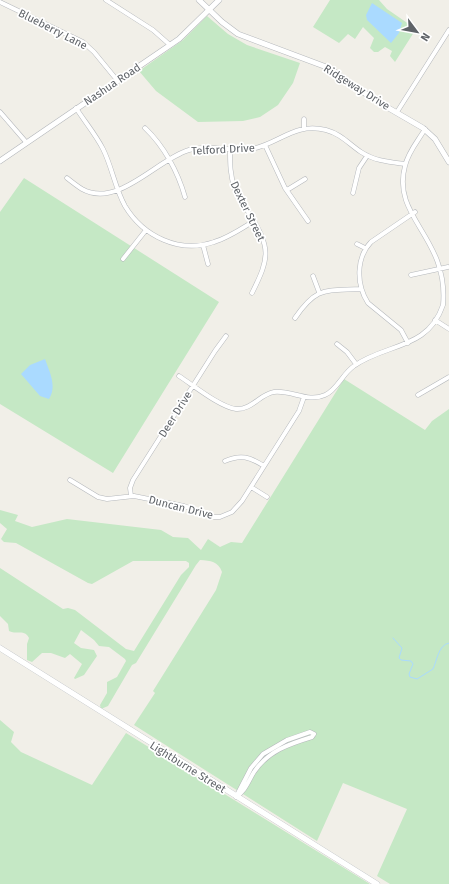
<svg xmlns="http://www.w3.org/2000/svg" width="449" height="884" font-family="'Fira Sans',sans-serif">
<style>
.green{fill:#c5e8c5}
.water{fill:#aadaff}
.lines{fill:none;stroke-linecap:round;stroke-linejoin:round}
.stream{stroke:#aadaff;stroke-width:1}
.minor-casing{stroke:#b5b8bc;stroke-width:5}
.tertiary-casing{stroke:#b5b8bc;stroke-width:6}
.secondary-casing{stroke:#b6babf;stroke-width:6}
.minor{stroke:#fff;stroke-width:4}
.tertiary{stroke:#fff;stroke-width:5}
.secondary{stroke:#fff;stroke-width:5.5}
.labels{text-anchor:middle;stroke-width:3.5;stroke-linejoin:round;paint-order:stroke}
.street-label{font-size:11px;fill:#5f6368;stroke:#fff}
</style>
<rect width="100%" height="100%" fill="#f1efe8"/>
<!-- green -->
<path class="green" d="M330,0h49l8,9 29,20 -21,33 -5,-6 2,-5 -7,-4 -7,5h-4l-4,-4 4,-10 -11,-11 -8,12 -7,-5 -9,9 -26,-16z
M207,16l21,18 19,11 53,18 -7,20 -15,22 -18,12 -17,4 -45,1 -42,-31 -17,-20 44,-31z
M24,178l195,124 -106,171 -113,-69v-192z
M344,379l81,51 7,-9 17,-12v475h-59l-13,-8 30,-67 -64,-26 -26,58 -183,-116 21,-32 -2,-2 63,-101 6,-18c-4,-11 -11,-11 -22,-12l-4,5 -60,98 -4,2 -24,41 -7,3 -1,-4 7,-12v-11l10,-5 9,-16 -1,-2 -16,-12 -10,-1 -5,-6 -13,-10 -7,13 7,5 13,2 3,6 -13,19 -9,4 -1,-1 8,-14 -12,-10 -5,4 -14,-5h-9l-10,9 -5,-2v-16l2,-6c-5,-9 -11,-3 -20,-7l-1,-7 -8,-8v-48l63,41 5,-1 7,2 51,39 8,2 47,-76 8,-8v-4l-3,-2h-53l-41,23 -4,-1 -72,-40 -12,-1 -3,-3 6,-10 -7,-6v-13l18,5 -3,6 17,6 35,-8 94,11 12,7 15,1 13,12 7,-11 12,8 11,-5 11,1z
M0,720l14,12 -3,10 10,10 71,33 34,-52 244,151h-370z"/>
<!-- water -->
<path class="water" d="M372,3l30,20 -3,10 -8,10 -24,-23 -1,-5z
M45,359c5,14 12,27 4,40l-9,-3 -19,-22 9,-9z"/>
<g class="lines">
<!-- stream -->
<path class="stream" d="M393,638l9,10 -3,10 2,2 10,1 2,3 -4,10 1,3 7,2 16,-10c4,-8 5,-24 16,-26"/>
<defs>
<path id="minor" d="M106,0l47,30 17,15
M0,2l83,40 11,10 23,28
M76,108c9,14 20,27 27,41 9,18 12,39 22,57 18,30 54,48 89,36 14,-4 27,-13 40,-21
M0,112l26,30
M397,112l52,-82
M304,119v9
M145,128c19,18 33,44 40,69
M265,145l20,43 23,33
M230,150c0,13 0,26 5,39 3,9 9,17 14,24 22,35 21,44 3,80
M67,178c5,4 10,8 15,11 36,20 75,-30 107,-39 20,-6 42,2 63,-1 28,-6 43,-27 74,-19 15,4 23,14 35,22 14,9 28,10 44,12
M287,190l18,-11
M353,193l6,-25 8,-12
M357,244l8,4
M203,245l5,19
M123,259l23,-29
M411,275l37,-8
M313,276l6,16
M295,318c22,-32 30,-27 66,-29
M435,320l14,9
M408,343l-7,-13 -33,-27c-12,-19 -12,-45 3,-61l44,-30
M337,344l10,8 9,12
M179,376c14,9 41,31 57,33 16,1 24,-15 38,-17 18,-2 34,11 51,3 12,-5 18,-22 29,-29 32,-23 74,-16 89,-61 6,-68 -52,-87 -38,-139 3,-14 13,-25 20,-37
M418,395l31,-18
M225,461c16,-7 25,-4 39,5
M70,480l28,17 9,2 27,-3 50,10 30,11h6l12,-5 10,-11 57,-90 5,-14
M251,487l16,10
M131,496l-1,-8 3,-8 82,-129 11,-15
M236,797l15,-29 12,-14 24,-14 23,-8 4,2
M236,797c9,-5 13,-17 18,-25 14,-21 35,-28 58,-35l2,-3"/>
<path id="tertiary" d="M199,0l23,22 16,12 91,34 44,31 50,29 12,11 14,23
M0,161l179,-122 40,-39"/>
<path id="secondary" d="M0,648l377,236"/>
</defs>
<!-- minor casing -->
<use href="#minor" class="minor-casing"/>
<!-- tertiary casing -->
<use href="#tertiary" class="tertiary-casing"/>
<!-- secondary casing -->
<use href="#secondary" class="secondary-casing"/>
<!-- minor -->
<use href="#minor" class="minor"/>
<!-- tertiary -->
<use href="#tertiary" class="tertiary"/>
<!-- secondary -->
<use href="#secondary" class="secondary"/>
</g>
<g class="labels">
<!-- street labels -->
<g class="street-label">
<text transform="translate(53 29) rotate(27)" y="4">Blueberry Lane</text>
<text transform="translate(112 84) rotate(-34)" y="4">Nashua Road</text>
<text transform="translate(357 87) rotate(32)" y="4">Ridgeway Drive</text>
<text transform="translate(223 149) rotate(-3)" y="4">Telford Drive</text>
<text transform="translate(248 211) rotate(64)" y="4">Dexter Street</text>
<text transform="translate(175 414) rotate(-58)" y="4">Deer Drive</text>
<text transform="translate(181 507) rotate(14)" y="4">Duncan Drive</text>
<text transform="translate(188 767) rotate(32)" y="4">Lightburne Street</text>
</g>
</g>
<!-- north arrow -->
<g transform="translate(417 32) rotate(122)" stroke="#ffffff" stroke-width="3" paint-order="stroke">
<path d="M0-3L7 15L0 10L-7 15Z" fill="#5f6368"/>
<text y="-6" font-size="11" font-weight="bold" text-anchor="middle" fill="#5f6368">N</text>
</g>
</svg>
